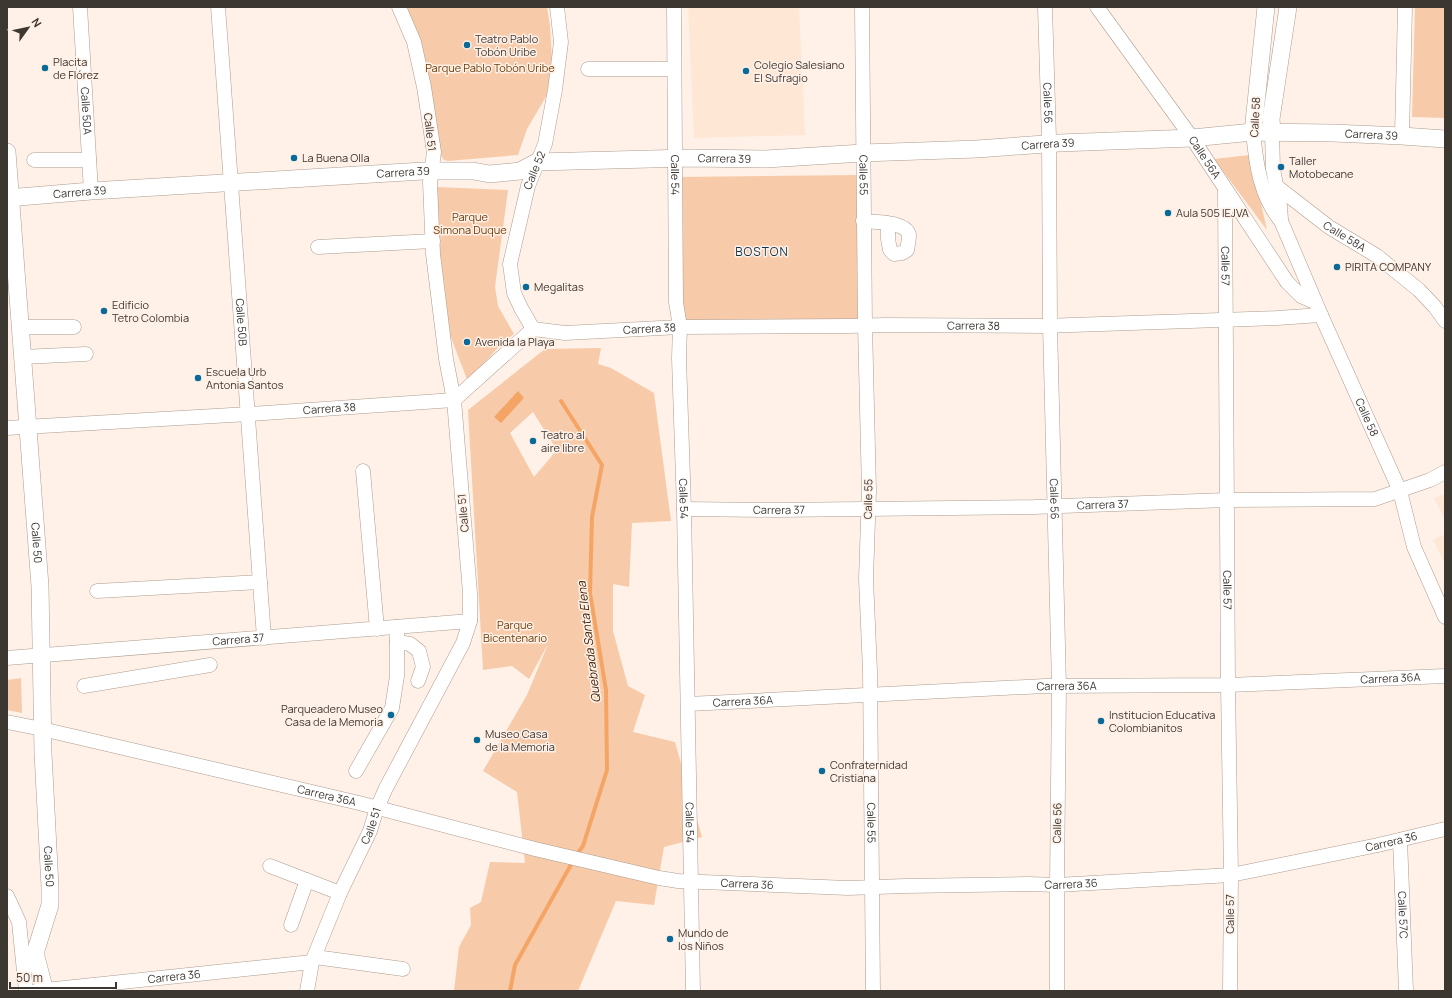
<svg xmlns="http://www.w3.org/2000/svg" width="1452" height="998" font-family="Manrope,sans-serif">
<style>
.built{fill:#ffe7d5}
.green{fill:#f7cba9;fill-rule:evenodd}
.water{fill:#f4a566}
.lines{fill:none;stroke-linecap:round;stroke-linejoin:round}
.stream{stroke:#f4a566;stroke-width:4}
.minor-casing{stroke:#ac9c90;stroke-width:15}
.major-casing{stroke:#ac9c90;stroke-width:18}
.minor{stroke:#fff;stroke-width:14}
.major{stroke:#fff;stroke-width:17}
.poi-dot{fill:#0b6998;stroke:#fff1e7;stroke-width:1.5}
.labels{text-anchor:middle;stroke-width:3;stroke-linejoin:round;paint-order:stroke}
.poi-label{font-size:11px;fill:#3d3732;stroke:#fff1e7;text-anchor:start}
.park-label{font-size:11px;fill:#6c3b07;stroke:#fff1e7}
.street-label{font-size:11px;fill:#3d3732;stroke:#fff1e7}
.neighbourhood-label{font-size:12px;letter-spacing:1px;fill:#0e354d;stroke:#fff1e7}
.water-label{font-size:12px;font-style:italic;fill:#422307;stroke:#fff1e7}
</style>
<rect width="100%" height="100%" fill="#fff1e7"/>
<!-- built -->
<path class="built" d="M688,7h111l6,128 -111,3z
M1445,494v26l-11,-22z
M1445,534v29l-12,-23z"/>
<!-- green -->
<path class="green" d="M405,7h142l3,19 2,34 -5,35 -20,34 -9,26 -70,6 -4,-1 -5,-7c-2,-26 -5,-51 -10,-76 -5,-25 -14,-47 -24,-70z
M1415,7h30v111l-33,-1z
M1250,155l17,75 -53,-71z
M858,175l2,147 -179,3 -3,-148z
M436,187l72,3 -13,97 3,19 16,28 -13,10 -33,38 -21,-55 -11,-103z
M601,348l-3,16 13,4 43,25 17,128 -39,2 -3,64 -16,-3v47l15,55 17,9 -12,37 42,10 27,95 -38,10 -10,58 -38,-4 -38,90h-124l5,-44 12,-22 -1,-17 11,-6 9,-40 35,1 -8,-71 -34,-21 44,-76 21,-51 -19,35 -17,-13 -29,4 -15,-260 77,-61zM533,412l24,38 -23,27 -24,-44z
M21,678l1,35 -15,-3v-30z"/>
<!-- water -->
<path class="water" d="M518,391l6,7 -23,25 -7,-6z"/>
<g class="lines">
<!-- stream -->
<path class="stream" d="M561,401l41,64 -10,52 -2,76 16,97 1,80 -24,76 -7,9
M510,991l5,-26 58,-104"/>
<defs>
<g id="minor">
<path id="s1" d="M80,7l11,184"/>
<path id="s2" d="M218,7c16,210 31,420 46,631"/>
<path id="s3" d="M674,7l2,295 4,25 -1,31 5,151 9,482"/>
<path id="s4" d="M862,7l3,318 4,166 -3,88 4,92 3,320"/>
<path id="s5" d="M1045,7l4,132 1,186 9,361 -2,199v106"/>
<path id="s6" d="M1097,7l95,131 95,144 14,14 14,6"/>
<path d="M588,69h86"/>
<path id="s7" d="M1253,132c3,31 7,64 28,89l40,94 79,176 14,56 31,70"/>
<path d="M1272,132l1,37 7,37 1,14"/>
<path d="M1402,136l3,-129"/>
<path d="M34,160h55"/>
<path id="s8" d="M1276,186l53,41 48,29 42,34 16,17 10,14"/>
<path id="s9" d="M1225,189l3,496 3,190 -1,116"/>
<path d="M863,221c11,1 43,0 46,14 0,4 -1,10 -2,15l-5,3 -8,1 -4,-4 -2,-11v-16"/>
<path d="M318,247l115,-6"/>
<path d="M20,327h54"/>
<path id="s10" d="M533,329l-12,-21 -7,-15 -4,-29 18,-78 17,-42 10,-54 6,-48 -4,-35"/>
<path d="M22,357l64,-3"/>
<path id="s11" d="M7,428l242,-14 205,-14 79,-71 32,4 115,-6 169,-1 36,-1 157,1 235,-8 44,-3"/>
<path d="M363,471l14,158"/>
<path id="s12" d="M684,509l91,1 259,-3 193,-7 148,-1 55,-19 15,-8"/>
<path d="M97,591l163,-9"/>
<path d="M397,642l13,2 9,7 4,16 -5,14"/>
<path id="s13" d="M7,658l463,-37"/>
<path d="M84,686l126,-21"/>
<path id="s14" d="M688,704l357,-18 183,-1 217,-9"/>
<path id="s15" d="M7,722l35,7 317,74 176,46 124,29 19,3 170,7 57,-2 123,-2 29,1 174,-10 147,-30 67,-16"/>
<path d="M356,771l36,-63 5,-32v-49"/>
<path id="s16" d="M1400,840l6,151"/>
<path d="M270,866l70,27"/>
<path d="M7,896l12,26 7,69"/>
<path d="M291,925l16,-45"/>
<path d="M315,957l88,12"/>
<path id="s17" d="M36,991l276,-29"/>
<path id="s18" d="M307,991l5,-29 28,-69 30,-62 7,-23 9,-20 77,-145 7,-22v-28l-16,-193 -8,-41 -13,-105 -3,-72 4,-30 -10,-65 -10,-45 -15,-35"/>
</g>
<g id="major">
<path d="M1253,132l13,-125"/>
<path d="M1272,132l-1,-13 17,-112"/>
<path id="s19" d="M7,152l33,434 3,167 7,134v18l-14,45v7l9,34"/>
<path id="s20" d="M7,198l84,-7 332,-20h50l17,3 30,-3 17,-9 151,-4 78,1 97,-6 114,-4 82,-6 133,-5 61,-6 80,1 69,3 43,3"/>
</g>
</defs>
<!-- minor casing -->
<use href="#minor" class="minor-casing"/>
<!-- major casing -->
<use href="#major" class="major-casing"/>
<!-- minor -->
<use href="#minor" class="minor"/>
<!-- major -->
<use href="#major" class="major"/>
</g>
<!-- markers -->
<g class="poi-dot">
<circle cx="467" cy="45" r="4"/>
<circle cx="45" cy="68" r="4"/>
<circle cx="746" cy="71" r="4"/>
<circle cx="294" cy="158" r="4"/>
<circle cx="1281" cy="167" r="4"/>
<circle cx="1168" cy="213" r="4"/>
<circle cx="1337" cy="267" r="4"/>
<circle cx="526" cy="287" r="4"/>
<circle cx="104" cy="311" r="4"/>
<circle cx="467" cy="342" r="4"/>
<circle cx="198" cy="378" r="4"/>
<circle cx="533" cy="441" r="4"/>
<circle cx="391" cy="715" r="4"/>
<circle cx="1101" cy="721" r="4"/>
<circle cx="477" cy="740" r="4"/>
<circle cx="822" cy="771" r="4"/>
<circle cx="670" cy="939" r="4"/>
</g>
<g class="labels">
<!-- poi labels -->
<g class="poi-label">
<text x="475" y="43">Teatro Pablo<tspan x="475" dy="13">Tobón Uribe</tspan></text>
<text x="53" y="66">Placita<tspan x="53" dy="13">de Flórez</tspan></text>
<text x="754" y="69">Colegio Salesiano<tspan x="754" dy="13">El Sufragio</tspan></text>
<text x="302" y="162">La Buena Olla</text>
<text x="1289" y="165">Taller<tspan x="1289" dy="13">Motobecane</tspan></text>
<text x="1176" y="217">Aula 505 IEJVA</text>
<text x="1345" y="271">PIRITA COMPANY</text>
<text x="534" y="291">Megalitas</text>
<text x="112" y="309">Edificio<tspan x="112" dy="13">Tetro Colombia</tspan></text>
<text x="475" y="346">Avenida la Playa</text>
<text x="206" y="376">Escuela Urb<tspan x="206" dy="13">Antonia Santos</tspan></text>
<text x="541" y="439">Teatro al<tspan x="541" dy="13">aire libre</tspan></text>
<text x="383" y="713" text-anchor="end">Parqueadero Museo<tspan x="383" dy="13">Casa de la Memoria</tspan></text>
<text x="1109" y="719">Institucion Educativa<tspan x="1109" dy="13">Colombianitos</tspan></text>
<text x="485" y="738">Museo Casa<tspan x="485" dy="13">de la Memoria</tspan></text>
<text x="830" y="769">Confraternidad<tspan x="830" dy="13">Cristiana</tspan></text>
<text x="678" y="937">Mundo de<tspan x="678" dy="13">los Niños</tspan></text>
</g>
<!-- park labels -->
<g class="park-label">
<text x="490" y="72">Parque Pablo Tobón Uribe</text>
<text x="470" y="221">Parque<tspan x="470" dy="13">Simona Duque</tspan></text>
<text x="515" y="629">Parque<tspan x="515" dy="13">Bicentenario</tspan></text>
</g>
<!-- street labels -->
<g class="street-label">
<text dy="4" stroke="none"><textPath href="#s5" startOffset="96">Calle 56</textPath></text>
<text dy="4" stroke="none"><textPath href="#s1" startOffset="104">Calle 50A</textPath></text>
<text transform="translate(1255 117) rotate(-87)" y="4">Calle 58</text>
<text transform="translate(430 132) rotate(83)" y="4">Calle 51</text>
<text dy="4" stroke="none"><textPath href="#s20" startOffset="1369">Carrera 39</textPath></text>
<text dy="4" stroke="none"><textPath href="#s20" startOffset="1045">Carrera 39</textPath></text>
<text dy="4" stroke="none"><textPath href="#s6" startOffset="185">Calle 56A</textPath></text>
<text dy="4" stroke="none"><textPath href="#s20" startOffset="721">Carrera 39</textPath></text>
<text dy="4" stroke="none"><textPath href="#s10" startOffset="167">Calle 52</textPath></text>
<text dy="4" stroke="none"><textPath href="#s20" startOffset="397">Carrera 39</textPath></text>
<text dy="4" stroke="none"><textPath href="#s3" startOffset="168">Calle 54</textPath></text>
<text dy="4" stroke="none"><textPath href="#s4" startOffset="168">Calle 55</textPath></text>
<text dy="4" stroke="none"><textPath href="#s20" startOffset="73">Carrera 39</textPath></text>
<text dy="4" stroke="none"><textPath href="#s8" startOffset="85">Calle 58A</textPath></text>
<text dy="4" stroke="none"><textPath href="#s9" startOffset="77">Calle 57</textPath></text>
<text dy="4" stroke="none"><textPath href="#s2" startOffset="316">Calle 50B</textPath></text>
<text dy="4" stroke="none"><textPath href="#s11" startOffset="995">Carrera 38</textPath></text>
<text dy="4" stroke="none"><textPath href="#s11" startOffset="671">Carrera 38</textPath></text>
<text dy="4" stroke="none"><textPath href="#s11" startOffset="323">Carrera 38</textPath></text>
<text dy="4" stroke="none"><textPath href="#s7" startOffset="309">Calle 58</textPath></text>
<text dy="4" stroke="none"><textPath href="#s3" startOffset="492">Calle 54</textPath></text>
<text transform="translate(868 499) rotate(-89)" y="4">Calle 55</text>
<text dy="4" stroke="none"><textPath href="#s5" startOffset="492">Calle 56</textPath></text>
<text dy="4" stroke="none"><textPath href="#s12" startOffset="419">Carrera 37</textPath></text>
<text dy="4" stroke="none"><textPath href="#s12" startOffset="95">Carrera 37</textPath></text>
<text transform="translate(463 513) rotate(-95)" y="4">Calle 51</text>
<text dy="4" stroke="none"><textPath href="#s19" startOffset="392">Calle 50</textPath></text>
<text dy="4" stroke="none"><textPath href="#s9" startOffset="401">Calle 57</textPath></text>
<text dy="4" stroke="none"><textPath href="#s13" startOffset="232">Carrera 37</textPath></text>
<text dy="4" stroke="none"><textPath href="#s14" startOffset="703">Carrera 36A</textPath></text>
<text dy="4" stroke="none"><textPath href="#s14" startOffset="379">Carrera 36A</textPath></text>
<text dy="4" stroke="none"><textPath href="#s14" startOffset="55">Carrera 36A</textPath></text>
<text dy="4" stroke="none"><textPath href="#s15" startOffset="328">Carrera 36A</textPath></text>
<text dy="4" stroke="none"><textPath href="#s3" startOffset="816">Calle 54</textPath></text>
<text dy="4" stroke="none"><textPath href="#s4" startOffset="816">Calle 55</textPath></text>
<text transform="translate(1057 823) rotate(-89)" y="4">Calle 56</text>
<text dy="4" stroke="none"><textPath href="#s18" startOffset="178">Calle 51</textPath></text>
<text dy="4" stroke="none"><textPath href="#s15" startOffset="1407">Carrera 36</textPath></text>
<text dy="4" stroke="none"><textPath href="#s19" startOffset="716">Calle 50</textPath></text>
<text dy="4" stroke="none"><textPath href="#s15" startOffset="1083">Carrera 36</textPath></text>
<text dy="4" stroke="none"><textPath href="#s15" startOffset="759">Carrera 36</textPath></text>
<text transform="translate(1230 914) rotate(-90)" y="4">Calle 57</text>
<text dy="4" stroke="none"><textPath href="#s16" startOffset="75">Calle 57C</textPath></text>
<text dy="4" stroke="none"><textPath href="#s17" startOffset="139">Carrera 36</textPath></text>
</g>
<!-- neighbourhood labels -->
<g class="neighbourhood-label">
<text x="762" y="256">BOSTON</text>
</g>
<!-- water labels -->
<g class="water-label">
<text transform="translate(589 642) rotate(-97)" y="4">Quebrada Santa Elena</text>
</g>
</g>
<!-- border -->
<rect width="1452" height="998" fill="none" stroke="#3d3732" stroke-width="16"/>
<!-- north arrow -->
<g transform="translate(28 28) rotate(57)" stroke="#fff1e7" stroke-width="3" paint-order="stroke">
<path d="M0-3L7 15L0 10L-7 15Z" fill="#3d3732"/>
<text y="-6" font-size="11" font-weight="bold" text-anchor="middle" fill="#3d3732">N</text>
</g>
<!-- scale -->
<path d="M10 982v6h106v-6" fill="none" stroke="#3d3732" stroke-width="2"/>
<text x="16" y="982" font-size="12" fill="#3d3732" stroke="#fff1e7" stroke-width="3" paint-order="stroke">50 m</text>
</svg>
